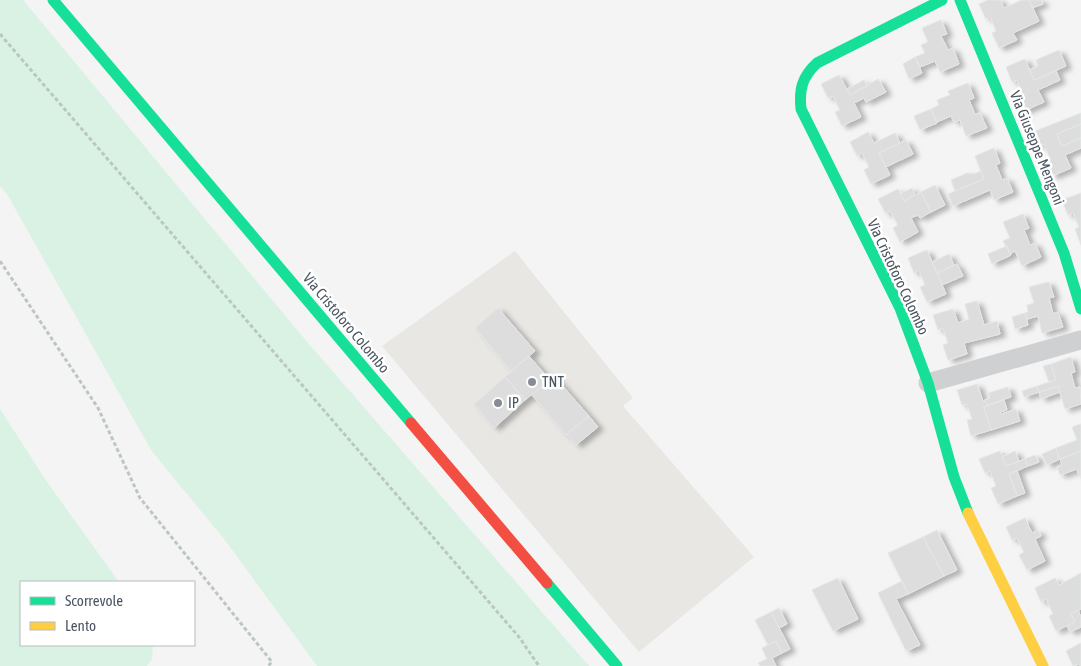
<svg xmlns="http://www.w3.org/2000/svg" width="1081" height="666" font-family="'Asap Condensed',sans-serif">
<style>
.commercial{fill:#e8e7e3}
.green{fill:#d9f2e3}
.building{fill:#ddddde;stroke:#e5e6e7;filter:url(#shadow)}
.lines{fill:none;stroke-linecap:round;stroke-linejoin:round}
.path{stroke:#bcc7c4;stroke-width:3;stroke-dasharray:4 2.5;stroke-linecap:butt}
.street{stroke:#ced0d2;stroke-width:19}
.fast{stroke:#16e098;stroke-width:11}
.slow{stroke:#ffcf43;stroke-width:11}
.jam{stroke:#f24e42;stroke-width:11}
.poi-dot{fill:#868d94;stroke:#fff;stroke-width:2}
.labels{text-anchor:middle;stroke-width:5;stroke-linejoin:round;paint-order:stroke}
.street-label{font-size:15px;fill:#4a5661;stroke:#fff}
.poi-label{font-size:15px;fill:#4a5661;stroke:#fff;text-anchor:start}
</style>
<defs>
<filter id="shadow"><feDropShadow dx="5.5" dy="3" stdDeviation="2.5" flood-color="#0004"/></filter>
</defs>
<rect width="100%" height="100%" fill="#f4f4f4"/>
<!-- commercial -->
<path class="commercial" d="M515,251l118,147 -10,8 131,151 -115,95 -257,-306z"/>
<!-- green -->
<path class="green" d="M0,0h23l285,343 281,323h-272l-89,-122 -77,-94 -144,-256 -7,-8z
M0,409l47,73 72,100h-98v63h132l-1,14 -5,7h-147z"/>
<!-- building -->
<path class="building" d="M988,0h12l4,8 18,-8h7l10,21 -26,12 4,7 -18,8 -7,-15 4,-2 -6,-15 -4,3 -7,-15z
M1029,0h12l2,4 -11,4z
M941,20l6,14 -6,2 7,14 5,-2 6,16 -19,8 -5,-11 -15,6 -5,-10 10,-4 -4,-8 7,-3 -6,-14z
M1059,50l7,16 -32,14 -5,-10 9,-4 -2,-6z
M915,57l7,16 -13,6 -6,-15z
M1025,59l9,21 22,-9 4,9 -22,10 6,12 -20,9 -6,-15 5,-1 -6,-15 -5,2 -6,-15z
M839,75l11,20 28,-16 8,13 -20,10 -2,-4 -10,5 7,14 -19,9 -7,-14 5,-2 -7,-14 -5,2 -7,-14z
M864,80l3,6 -17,9 -3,-6z
M968,83l6,15 -5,2 6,14 5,-1 7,15 -21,8 -6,-16 -6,2 -3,-6 -14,6 -6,-13 8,-4 -2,-5 13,-5 -2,-4z
M931,109l6,14 -17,7 -6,-14z
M1081,113v11l-24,10 5,12 19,-8v10l-16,7 6,13 -19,8 -6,-16 4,-2 -6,-14 -5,2 -6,-14z
M1081,124v14l-19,8 -5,-12z
M868,132l6,11 21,-10 5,10 -21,10 11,22 -19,9 -7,-14 5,-3 -7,-14 -5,3 -7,-14z
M906,140l7,14 -27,13 -7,-14z
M994,148l6,15 -4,2 6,15 5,-2 6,14 -19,8 -4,-10 -37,16 -5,-12 36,-15 -9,-23z
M981,171l3,8 -29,12 -4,-11 16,-7 7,1z
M935,185l10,20 -14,7 -10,-20z
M912,188l3,7 -11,6 -4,-7z
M898,189l6,12 17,-9 10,20 -11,6 -2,-3 -7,3 7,14 -18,10 -7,-14 5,-3 -8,-14 -4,3 -8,-15z
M1081,193v52l-6,-16 4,-2 -6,-14 -5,2 -6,-15z
M1023,214l6,14 -5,2 6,15 5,-2 6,14 -19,9 -7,-15 -5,3 -7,-13 7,-3 -7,-16z
M1007,246l4,9 -19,9 -4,-10z
M927,250l19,44 -19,8 -7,-15 5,-2 -6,-15 -5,3 -6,-15z
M949,254l5,11 -17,8 -5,-11z
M957,264l6,12 -21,9 -5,-12z
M1049,282l5,15 -5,1 4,16 5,-2 5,15 -21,6 -4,-17 -11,3 -2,-6 3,-1 -1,-7 7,-2 -5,-16z
M977,301l7,24 13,-4 3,13 -36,9 3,11 -19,6 -5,-15 5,-2 -5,-15 -5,2 -5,-15 20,-6 5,14 11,-4 -4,-15z
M498,308l37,43 -24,20 -36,-43z
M1025,313l3,12 -13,4 -3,-12z
M529,356l21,24 -25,20 -20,-23z
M1071,357l4,15 -4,1 4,15 5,-1 1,17 -16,5 -7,-23 -19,6 -2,-6 19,-6 -5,-16z
M1051,364l5,16 -7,2 -6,-16z
M554,376l35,40 -23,19 -34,-40z
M505,377l20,23 -31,28 -20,-24z
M977,384l6,17 2,-1 2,5 -3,2 7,23 -20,6 -4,-16 5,-1 -5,-15 -5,1 -5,-15z
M1037,386l2,6 -15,5 -2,-6z
M1058,386l2,6 -19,7 -2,-7z
M1008,387l3,10 -24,8 -2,-5 5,-2 -2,-5z
M1004,400l3,10 -7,2 1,2 15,-5 4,12 -29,9 -7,-23z
M589,416l9,11 -22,18 -9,-11z
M1081,424v27l-21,8 -4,-11 21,-8 -5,-13z
M1056,448l4,11 -13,6 -5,-11z
M1000,451l6,15 19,-7 3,7 -19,8 8,22 -19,8 -7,-16 5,-2 -6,-15 -5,2 -6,-14z
M1015,451l4,10 -13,5 -4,-9z
M1081,451v24l-2,1 -2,-7 -17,6 -3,-8 5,-2 -2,-6z
M1035,455l4,7 -11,4 -3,-7z
M1017,471l8,22 -8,3 -8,-22z
M1025,518l7,15 6,-3 3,6 -6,3 10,22 -18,9 -8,-15 5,-3 -7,-14 -5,2 -6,-13z
M937,530l20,40 -13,6 -21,-39z
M923,537l21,39 -36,18 -20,-41z
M1081,573v36l-10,5 4,8 -19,9 -7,-15 4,-2 -7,-15 -5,3 -6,-14 20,-10 4,7z
M838,578l20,41 -25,12 -21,-41z
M902,581l6,13 -12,5 24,46 -14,6 -28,-58z
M779,608l8,16 -8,4 -8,-16z
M1078,610l3,7v10l-11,5 -3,-6 8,-4 -4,-8z
M771,612l19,37 -8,4 -6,-12 -8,4 -13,-25z
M776,641l6,12 -10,5 4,8h-16l-2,-3 9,-4 -5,-11z
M1081,643v23l-3,-2 -5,2 -7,-15z"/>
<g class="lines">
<!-- path -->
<path class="path" d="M0,34l519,603 20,29
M0,261l98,147 42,90 132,164 -4,4"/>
<!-- street -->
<path class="street" d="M928,383l153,-43"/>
<!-- fast -->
<path class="fast" d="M53,0l358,423
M942,0l-125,63c-15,14 -18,26 -16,46l99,199 28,75 26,94 14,36
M960,0l104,253 17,56
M547,583l70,83"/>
<!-- slow -->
<path class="slow" d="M968,513l75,153"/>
<!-- jam -->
<path class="jam" d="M411,423l136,160"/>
</g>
<!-- markers -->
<g class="poi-dot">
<circle cx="532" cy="382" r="5"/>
<circle cx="498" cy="403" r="5"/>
</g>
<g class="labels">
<!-- street labels -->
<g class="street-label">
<text transform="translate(1037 148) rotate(68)" y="5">Via Giuseppe Mengoni</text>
<text transform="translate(898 277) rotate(65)" y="5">Via Cristoforo Colombo</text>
<text transform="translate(346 323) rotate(50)" y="5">Via Cristoforo Colombo</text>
</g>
<!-- poi labels -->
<g class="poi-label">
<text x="542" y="387">TNT</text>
<text x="508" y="408">IP</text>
</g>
</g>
<!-- legend -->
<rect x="20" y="581" width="175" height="65" fill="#ffffff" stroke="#b7bbc0"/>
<rect x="30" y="597" width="25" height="8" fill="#16e098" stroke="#b7bbc0"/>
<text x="65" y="606" font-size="15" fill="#4a5661">Scorrevole</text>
<rect x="30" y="622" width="25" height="8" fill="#ffcf43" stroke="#b7bbc0"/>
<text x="65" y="631" font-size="15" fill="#4a5661">Lento</text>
</svg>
